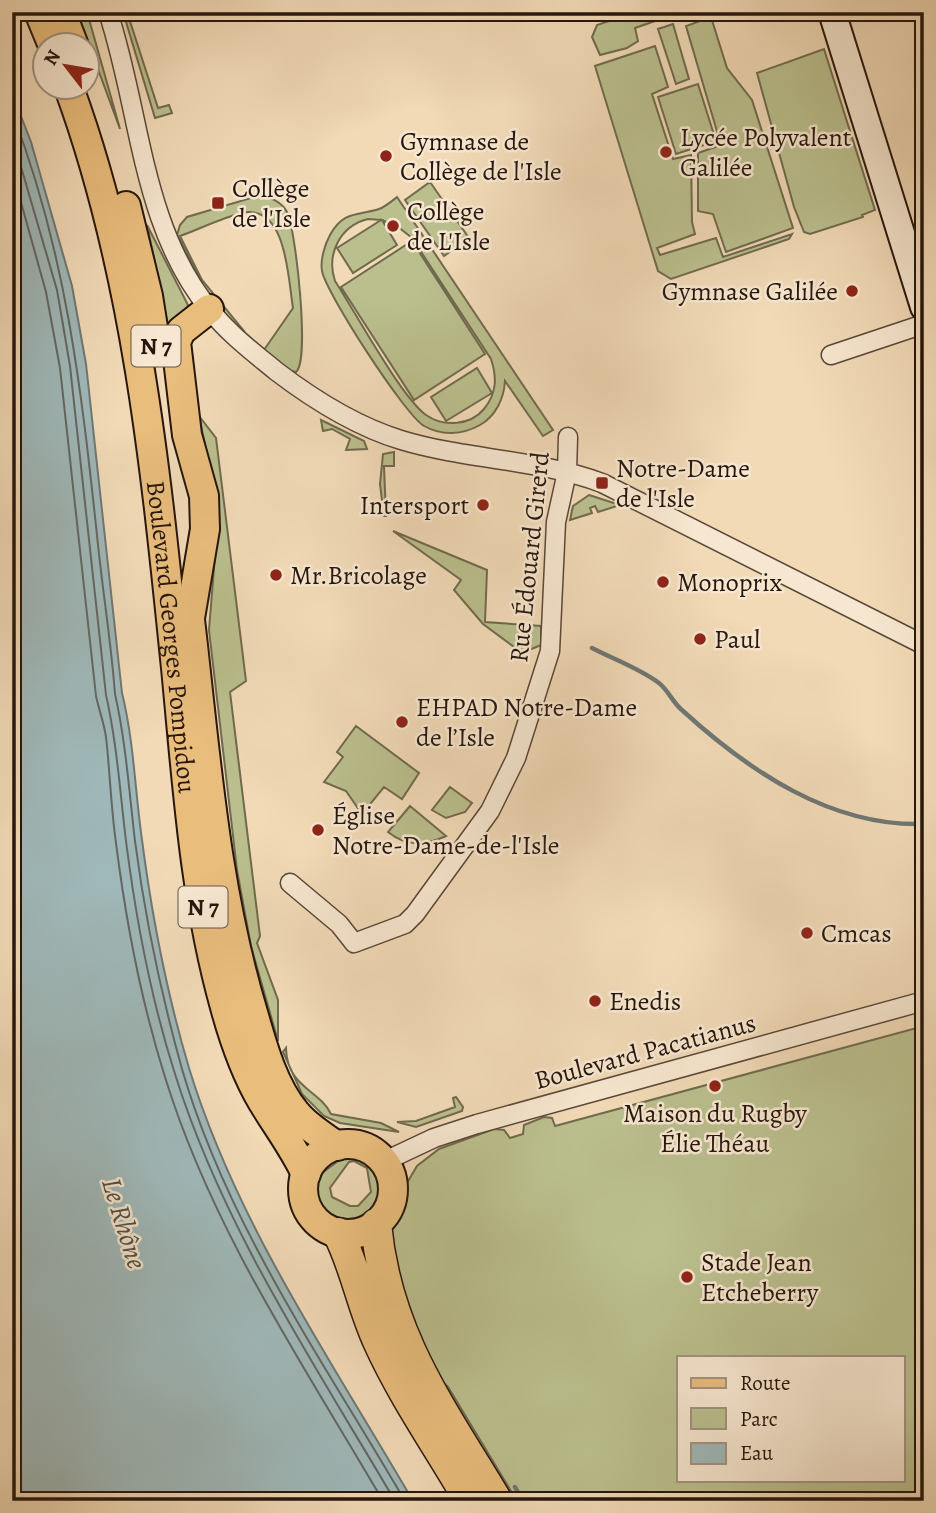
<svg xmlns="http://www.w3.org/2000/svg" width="936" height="1513" font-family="Alegreya,serif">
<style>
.green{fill:#bbbf8e;stroke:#706a4e;stroke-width:2;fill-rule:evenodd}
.water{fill:#9fb8b9;stroke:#6f7774;stroke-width:2}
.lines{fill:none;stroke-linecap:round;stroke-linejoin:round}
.shore{stroke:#626763;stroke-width:2}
.stream{stroke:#6f7774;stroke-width:4.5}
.minor-casing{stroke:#594738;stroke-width:21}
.secondary-casing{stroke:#26160d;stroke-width:30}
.primary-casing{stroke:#26160d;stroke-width:32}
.trunk-casing{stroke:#26160d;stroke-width:33}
.minor{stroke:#f7e7d0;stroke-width:18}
.secondary{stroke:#f7e7d0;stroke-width:26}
.primary{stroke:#e9bd7c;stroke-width:28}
.trunk{stroke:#e9bd7c;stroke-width:30}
.poi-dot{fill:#8f2418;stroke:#f7e7d0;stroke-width:2.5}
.labels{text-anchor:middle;stroke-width:5;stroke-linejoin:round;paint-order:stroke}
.shield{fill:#f7e7d0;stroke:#655548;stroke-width:2}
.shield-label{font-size:24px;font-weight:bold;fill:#26160d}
.poi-label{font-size:26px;fill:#26160d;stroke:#f7e7d0;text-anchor:start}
.street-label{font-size:26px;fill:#26160d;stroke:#f7e7d0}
.water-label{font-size:28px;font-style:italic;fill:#504f49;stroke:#f7e7d0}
</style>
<rect width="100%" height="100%" fill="#f2dab7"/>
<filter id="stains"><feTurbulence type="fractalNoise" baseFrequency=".00286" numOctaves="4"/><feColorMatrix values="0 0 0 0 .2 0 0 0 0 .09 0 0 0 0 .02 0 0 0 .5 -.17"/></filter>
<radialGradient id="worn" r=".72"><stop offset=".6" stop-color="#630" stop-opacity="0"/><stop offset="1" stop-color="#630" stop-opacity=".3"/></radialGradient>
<!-- green -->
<path class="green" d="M77,12h10l33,117z
M123,12h4l31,96 11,-3 3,8 -17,5z
M636,12h45l-46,16 3,13 -11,7 -27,7 -8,-18 5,-12z
M711,17l16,51 25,32 41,128 -67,24 -13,-38 -15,-3v-58l23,-8 -35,-119z
M673,24l16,55 -13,5 -18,-55z
M655,46l13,41 -16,7 21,65 18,-4 1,67 3,12 -38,14 3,7 56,-17 7,19 69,-23 -3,5 -118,40 -13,-8 -63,-205z
M824,49l51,161 -13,5 1,2 -53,17 -6,-2 -10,-25 -37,-134z
M698,84l18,57 -40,13 -18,-57z
M430,182l39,56 -25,18 -39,-56z
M261,195c10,3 21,7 26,17 9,18 23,149 9,160l-9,-2 -23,-20 29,-42c-5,-29 -6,-105 -51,-95 -21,5 -42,16 -62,23l22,44 42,51 -3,2 -37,-45 -27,-53 3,-10 7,-8z
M397,197l156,233 -10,6 -38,-55c-1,17 -9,35 -25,44 -18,10 -38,11 -56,1 -19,-11 -98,-133 -102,-155 -2,-11 3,-27 8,-36 14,-25 28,-19 49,-26 6,-2 13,-8 18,-12zM368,219l13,1 -44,28 16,25 44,-28 -15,-25 15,6 15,12 79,121c6,18 6,34 -7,50 -14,17 -41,18 -58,6 -25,-18 -72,-105 -91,-134 -9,-27 5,-55 33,-62z
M147,225l41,80 -17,35z
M412,241l73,113 -71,46 -73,-113z
M477,368l15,25 -46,28 -15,-24z
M199,416l17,22 30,243 -16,11 30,244 -3,7 21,57v41l-27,-95 -14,-76 -28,-240 8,-99v-30z
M321,420l43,21 3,8 -21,1 4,-11 -18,-10 -9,2z
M394,452v14h-10l2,50h-2l-4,-32 3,-30z
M589,495l31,10 -22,7 -3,-6 -5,2 2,5 -22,7 3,-14z
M393,531l94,39 -2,52 56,4v19l-19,8 -39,-29 -29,-34 7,-10z
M356,726l63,47 -17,26 -18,-12 -22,27 -16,-23 -22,-9 19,-25 -6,-5z
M450,787l22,16 -7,9 -19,6 -14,-8z
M410,806l36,30c-21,10 -39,11 -58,-4z
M924,1026v475h-407l-69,-114 -21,-20 -41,-134 11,-14 10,-36 10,-17 22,-17 55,-20 10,1 6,8 13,-4 1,-9 20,-8 8,1 3,8zM679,1357h224v123h-224z
M286,1048c1,40 33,41 45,66l50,9 18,9 -59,-9 -16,-7 -22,-22 -19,-42z
M456,1097l7,10 -1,4 -46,16 -19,-5 19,-1 39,-14 -2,-9z
M345,1156l19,4 15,17c8,58 -73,54 -61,-1zM354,1161l13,7 4,24 -13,14h-8l-18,-9 -2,-9 19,-26z"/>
<!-- water -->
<path class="water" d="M12,93l19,49 41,144 14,78 36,329c12,49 13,98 20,147 10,77 25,154 47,228 48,157 143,293 224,433h-401z"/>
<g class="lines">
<!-- shore -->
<path class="shore" d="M12,112c54,140 69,275 85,423 5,53 14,105 18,159 11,49 14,97 20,147 10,77 26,153 47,228 45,156 142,293 223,432
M12,136l45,154 13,76 36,329c11,49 14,97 20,146 10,79 25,158 49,233 48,154 139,289 220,427
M12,170l34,122 14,76 36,328c3,14 8,27 10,41 4,35 5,71 10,106 10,79 25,158 49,234 47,153 138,287 218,424"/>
<!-- stream -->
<path class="stream" d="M592,648c21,11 47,20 67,35 9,7 14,20 24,28 66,60 148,116 241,113
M515,1487l8,14"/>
<defs>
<path id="minor" d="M108,12c33,100 33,214 102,298 19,24 43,42 66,61 38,29 79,55 125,69 66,20 137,19 201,43l322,162
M831,355l93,-31
M290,883l49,41 15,19 51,-19 10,-10 75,-103 26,-53 34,-107 6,-129 11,-50 1,-35
M383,1162l51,-24 43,-14 447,-123"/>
<path id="secondary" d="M832,12l92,295"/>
<g id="primary">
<path d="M39,12l14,34"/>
<path d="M61,12l13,34"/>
<path id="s1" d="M69,88c68,186 87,384 107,580 11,113 18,229 49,339 9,33 20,65 37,94 15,25 32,47 44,73"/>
<path d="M126,206l22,90 8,51"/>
<path d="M188,603c17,138 25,280 66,413 9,32 20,71 42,97 11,14 27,23 41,33"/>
<path d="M190,618l15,-89 -1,-33 -17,-61 -11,-93 5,-11 28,-22"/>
<circle cx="348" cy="1189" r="45"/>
</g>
<path id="trunk" d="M376,1224c10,111 66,185 121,277
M338,1233c18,35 24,74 41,110 25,55 61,106 91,158"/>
</defs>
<!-- minor casing -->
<use href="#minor" class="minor-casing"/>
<!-- secondary casing -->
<use href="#secondary" class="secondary-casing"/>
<!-- primary casing -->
<use href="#primary" class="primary-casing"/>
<!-- trunk casing -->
<use href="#trunk" class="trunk-casing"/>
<!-- minor -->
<use href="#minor" class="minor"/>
<!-- secondary -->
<use href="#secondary" class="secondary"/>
<!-- primary -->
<use href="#primary" class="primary"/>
<!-- trunk -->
<use href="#trunk" class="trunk"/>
</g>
<!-- markers -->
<g class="poi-dot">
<circle cx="666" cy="152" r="7"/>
<circle cx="386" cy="156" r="7"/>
<rect x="211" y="196" width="14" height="14" rx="3.5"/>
<circle cx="393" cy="226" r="7"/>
<circle cx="852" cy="291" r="7"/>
<rect x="595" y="476" width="14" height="14" rx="3.5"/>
<circle cx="483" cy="505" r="7"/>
<circle cx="276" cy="575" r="7"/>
<circle cx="663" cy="582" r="7"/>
<circle cx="700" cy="639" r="7"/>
<circle cx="402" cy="722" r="7"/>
<circle cx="318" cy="830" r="7"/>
<circle cx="807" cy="933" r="7"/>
<circle cx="595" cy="1001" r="7"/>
<circle cx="715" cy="1086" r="7"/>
<circle cx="687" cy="1277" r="7"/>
</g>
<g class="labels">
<!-- shield labels -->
<g class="shield">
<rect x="131.5" y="325.5" width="49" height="41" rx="5"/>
<rect x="178.5" y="886.5" width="49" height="41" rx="5"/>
</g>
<g class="shield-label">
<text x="156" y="354">N 7</text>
<text x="203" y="915">N 7</text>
</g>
<!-- poi labels -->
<g class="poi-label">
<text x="680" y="146">Lycée Polyvalent<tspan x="680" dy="30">Galilée</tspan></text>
<text x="400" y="150">Gymnase de<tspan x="400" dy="30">Collège de l'Isle</tspan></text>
<text x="232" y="197">Collège<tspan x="232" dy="30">de l'Isle</tspan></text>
<text x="407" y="220">Collège<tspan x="407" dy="30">de L'Isle</tspan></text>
<text x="838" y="300" text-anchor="end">Gymnase Galilée</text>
<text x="616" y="477">Notre-Dame<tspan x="616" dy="30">de l'Isle</tspan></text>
<text x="469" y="514" text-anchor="end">Intersport</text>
<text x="290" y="584">Mr.Bricolage</text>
<text x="677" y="591">Monoprix</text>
<text x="714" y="648">Paul</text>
<text x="416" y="716">EHPAD Notre-Dame<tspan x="416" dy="30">de l’Isle</tspan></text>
<text x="332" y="824">Église<tspan x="332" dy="30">Notre-Dame-de-l'Isle</tspan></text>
<text x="821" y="942">Cmcas</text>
<text x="609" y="1010">Enedis</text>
<text x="715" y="1122" text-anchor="middle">Maison du Rugby<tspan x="715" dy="30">Élie Théau</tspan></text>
<text x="701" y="1271">Stade Jean<tspan x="701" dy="30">Etcheberry</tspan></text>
</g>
<!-- street labels -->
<g class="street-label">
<text transform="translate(529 557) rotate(-84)" y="9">Rue Édouard Girerd</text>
<text dy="9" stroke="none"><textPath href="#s1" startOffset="560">Boulevard Georges Pompidou</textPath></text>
<text transform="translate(645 1051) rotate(-15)" y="9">Boulevard Pacatianus</text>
</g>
<!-- water labels -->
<g class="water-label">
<text transform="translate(125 1223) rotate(73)" y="10">Le Rhône</text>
</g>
</g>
<!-- margin -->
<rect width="936" height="1513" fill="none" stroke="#f2dab7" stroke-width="42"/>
<rect x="14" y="14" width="908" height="1485" fill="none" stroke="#26160d" stroke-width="3.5"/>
<rect x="21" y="21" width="894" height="1471" fill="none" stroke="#26160d" stroke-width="2"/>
<!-- legend -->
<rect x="677" y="1356" width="228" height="126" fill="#f7e7d0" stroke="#a39382" stroke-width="2"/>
<rect x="691" y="1378" width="35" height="10" fill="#e9bd7c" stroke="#a39382" stroke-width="2"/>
<text x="740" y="1390" font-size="21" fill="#26160d">Route</text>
<rect x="691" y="1408" width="35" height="21" fill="#bbbf8e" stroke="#a39382" stroke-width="2"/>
<text x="740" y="1426" font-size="21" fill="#26160d">Parc</text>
<rect x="691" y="1443" width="35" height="21" fill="#9fb8b9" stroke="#a39382" stroke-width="2"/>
<text x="740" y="1460" font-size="21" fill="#26160d">Eau</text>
<!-- north arrow -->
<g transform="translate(66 66) rotate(301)"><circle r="33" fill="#f7e7d0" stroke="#a39382" stroke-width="2"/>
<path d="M0-5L12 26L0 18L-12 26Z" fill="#8f2418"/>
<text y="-10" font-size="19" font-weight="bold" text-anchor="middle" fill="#26160d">N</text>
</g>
<rect width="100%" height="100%" filter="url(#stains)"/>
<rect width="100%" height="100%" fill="url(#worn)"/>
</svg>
